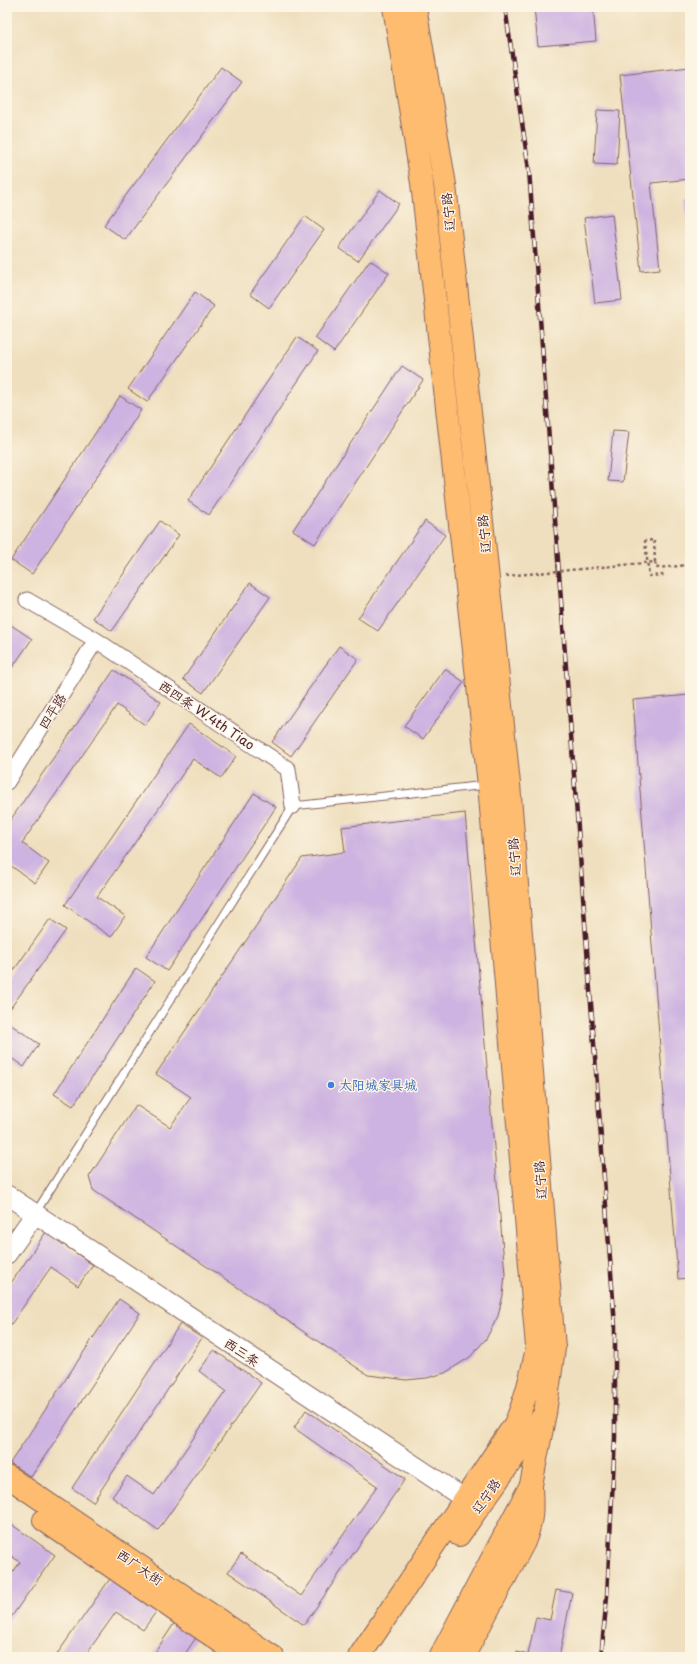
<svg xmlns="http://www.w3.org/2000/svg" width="697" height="1664" font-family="'Playpen Sans','LXGW WenKai TC',sans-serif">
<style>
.building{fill:#cdb3e1}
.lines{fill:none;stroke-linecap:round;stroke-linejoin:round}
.service-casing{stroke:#84625e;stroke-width:9}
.minor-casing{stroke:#84625e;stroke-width:17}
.tertiary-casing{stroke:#84625e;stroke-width:21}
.primary-casing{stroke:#84625e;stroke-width:24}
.path{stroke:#84625e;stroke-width:2.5;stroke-dasharray:3 3;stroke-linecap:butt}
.service{stroke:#fff;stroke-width:7}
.minor{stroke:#fff;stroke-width:15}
.tertiary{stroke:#fff;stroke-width:19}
.primary{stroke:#febc70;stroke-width:22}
.rail-casing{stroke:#4a1f2b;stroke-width:4.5}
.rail{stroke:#fcf5e5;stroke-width:3;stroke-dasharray:9;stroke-linecap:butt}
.path-bridge{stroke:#84625e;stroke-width:2.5;stroke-dasharray:3 3;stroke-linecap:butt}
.shop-dot{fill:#3f7fe0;stroke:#fcf5e5;stroke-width:1.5}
.labels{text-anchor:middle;stroke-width:3;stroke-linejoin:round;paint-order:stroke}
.street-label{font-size:13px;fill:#4a1f2b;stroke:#fcf5e5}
.shop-label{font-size:13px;fill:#366cbe;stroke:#fcf5e5;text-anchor:start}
</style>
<rect width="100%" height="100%" fill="#fcf5e5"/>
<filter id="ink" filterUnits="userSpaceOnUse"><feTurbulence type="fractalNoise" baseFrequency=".025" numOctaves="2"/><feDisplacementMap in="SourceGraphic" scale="8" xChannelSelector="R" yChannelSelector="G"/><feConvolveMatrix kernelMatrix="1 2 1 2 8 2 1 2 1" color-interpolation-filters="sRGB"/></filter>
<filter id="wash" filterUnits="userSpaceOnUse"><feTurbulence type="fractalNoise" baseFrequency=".012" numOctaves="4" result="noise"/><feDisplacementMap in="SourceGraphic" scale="16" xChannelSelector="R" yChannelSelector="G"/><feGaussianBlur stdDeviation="0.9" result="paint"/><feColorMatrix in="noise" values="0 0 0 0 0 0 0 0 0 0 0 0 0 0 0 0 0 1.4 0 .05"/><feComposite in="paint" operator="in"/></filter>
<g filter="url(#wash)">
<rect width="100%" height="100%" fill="#efdfbe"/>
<g id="blocks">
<!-- building -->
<path class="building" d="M534,7h59l3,34 -58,5z
M221,67l21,15 -117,158 -21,-15z
M690,67v112l-39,4 9,86 -19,2 -21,-196z
M597,110l23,1 -3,54 -23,-1z
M380,190l19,14 -41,57 -19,-13z
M690,198v35h-1l-4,-34z
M612,214l10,86 -27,3 -11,-85z
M305,216l19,14 -55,78 -19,-14z
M370,260l19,13 -55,79 -19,-14z
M195,292l19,14 -67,96 -19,-13z
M297,337l21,14 -109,164 -21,-14z
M402,366l21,14 -108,164 -22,-14z
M120,396l21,14 -109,164 -21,-14z
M613,431l16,1 -6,50 -15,-1z
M160,521l19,14 -67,96 -19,-13z
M425,521l20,14 -67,96 -20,-13z
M250,583l20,14 -67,96 -20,-14z
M11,625l21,14 -25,36v-43z
M339,646l19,13 -67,97 -19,-14z
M445,669l19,13 -41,57 -19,-13z
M114,670l47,32 -16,23 -28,-20 -95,138 27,20 -14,20 -28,-20v-38z
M690,695v583l-12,1 -45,-579z
M189,724l47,32 -15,22 -28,-19 -96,138 28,19 -14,21 -46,-32z
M254,793l22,14 -109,164 -21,-14z
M465,813l40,461 -2,21 -5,21 -12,23 -16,18 -25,16 -18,5 -21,2 -21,-3 -17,-2 -275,-185 -4,-13 47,-72 34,22 21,-30 -35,-23 146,-216 43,-6 -3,-25z
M50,919l16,11 -59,83v-33z
M136,968l19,13 -82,125 -19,-12z
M7,1022l32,22 -15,23 -17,-12z
M46,1232l47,33 -15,21 -27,-19 -44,63v-41z
M119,1299l21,14 -109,164 -21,-14z
M180,1324l22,14 -109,164 -21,-14z
M214,1350l47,33 -103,147 -46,-33 15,-21 27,19 72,-104 -27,-20z
M306,1410l99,69 -101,146 -76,-53 13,-18 60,42 76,-110 -83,-58z
M8,1522l47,33 -48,68v-42l13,-19 -13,-9z
M112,1576l46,33 -15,21 -27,-18 -32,45h-29z
M556,1590l16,3 -13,64h-43l1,-5 11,3 8,-38 14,3z
M179,1616l22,14 -18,27h-31z"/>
</g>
</g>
<g filter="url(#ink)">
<use href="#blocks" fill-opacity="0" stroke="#84625e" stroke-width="1"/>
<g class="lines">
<defs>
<path id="service" d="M36,1212l257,-406 193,-21"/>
<path id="minor" d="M27,600l69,40 192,129 5,37
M7,782l89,-142"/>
<path id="tertiary" d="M7,1195l470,312
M7,1254l28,-40"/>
<path id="primary" d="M415,7l30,178 39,355 25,244 45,564 -9,65 -14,72 -91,172
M7,1476l266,181
M44,1520l199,137
M459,1535l82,-116
M359,1657l156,-233c11,-25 17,-50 22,-77l-48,-562 -67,-602 -28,-176
M463,1657l61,-115c9,-23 8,-31 7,-56"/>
</defs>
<!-- service casing -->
<use href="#service" class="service-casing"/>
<!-- minor casing -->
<use href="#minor" class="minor-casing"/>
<!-- tertiary casing -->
<use href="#tertiary" class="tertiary-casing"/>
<!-- primary casing -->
<use href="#primary" class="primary-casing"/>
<!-- path -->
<path class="path" d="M655,562l-1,-22 -9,1 4,35 15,-1"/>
<!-- service -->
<use href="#service" class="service"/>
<!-- minor -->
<use href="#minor" class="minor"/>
<!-- tertiary -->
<use href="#tertiary" class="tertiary"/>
<!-- primary -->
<use href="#primary" class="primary"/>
<defs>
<path id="rail" d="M505,7l24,163 86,1156v112l-8,158 -6,61"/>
</defs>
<!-- rail casing -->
<use href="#rail" class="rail-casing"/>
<!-- rail -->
<use href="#rail" class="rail"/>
<!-- path-bridge -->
<path class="path-bridge" d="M506,576l149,-14 1,6 34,-3"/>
</g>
</g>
<!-- markers -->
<circle class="shop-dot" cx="331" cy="1085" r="4"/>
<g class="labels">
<!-- street labels -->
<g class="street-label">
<text transform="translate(448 212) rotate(-96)" y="5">辽宁路</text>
<text transform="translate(484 534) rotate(-96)" y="5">辽宁路</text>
<text transform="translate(52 711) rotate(-58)" y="5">四平路</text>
<text transform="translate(207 715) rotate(34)" y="5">西四条 W.4th Tiao</text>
<text transform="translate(514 857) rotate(-95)" y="5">辽宁路</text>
<text transform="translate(540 1180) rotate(-95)" y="5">辽宁路</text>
<text transform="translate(242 1352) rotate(34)" y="5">西三条</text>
<text transform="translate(486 1496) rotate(-55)" y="5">辽宁路</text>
<text transform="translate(140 1567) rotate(34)" y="5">西广大街</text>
</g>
<!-- shop labels -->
<g class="shop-label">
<text x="339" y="1090">太阳城家具城</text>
</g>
</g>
<!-- margin -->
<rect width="697" height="1664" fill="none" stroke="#fcf5e5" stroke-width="24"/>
</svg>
